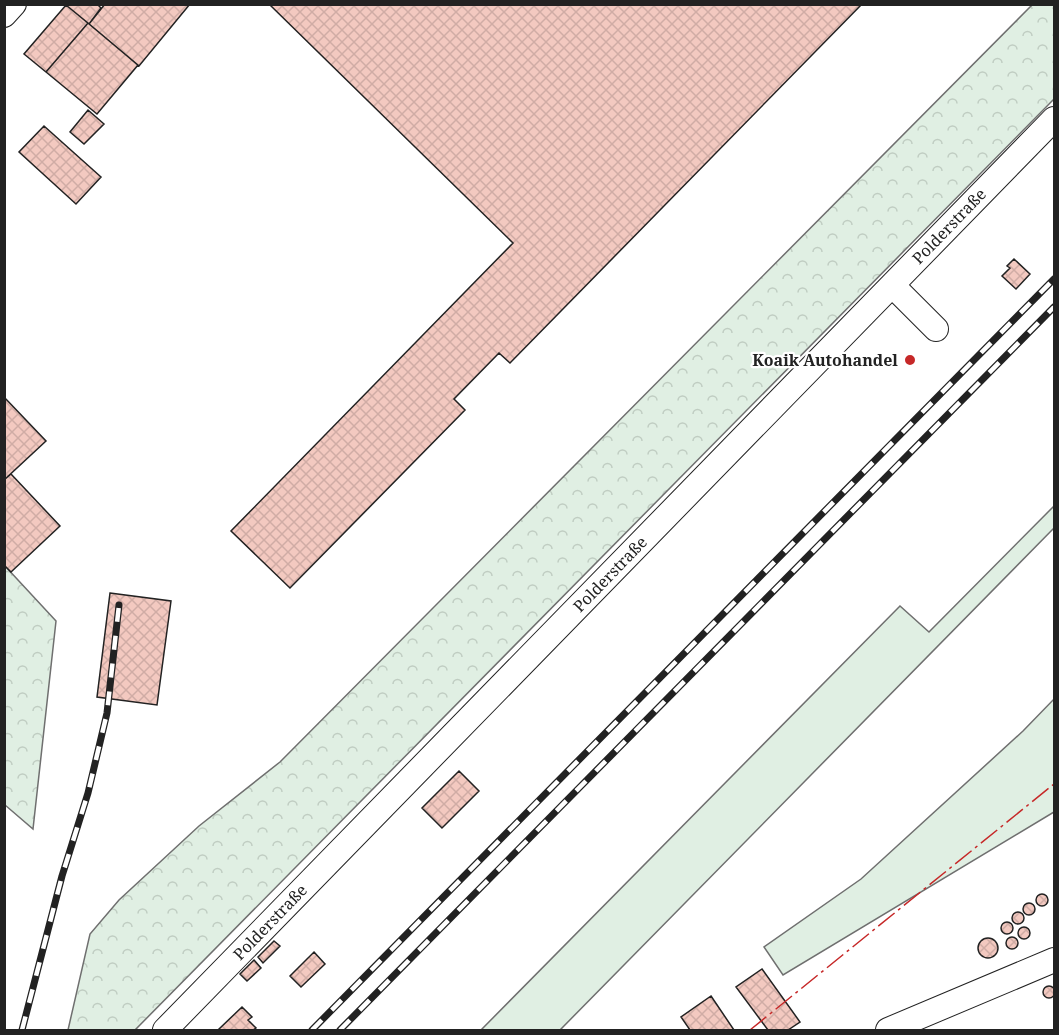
<svg xmlns="http://www.w3.org/2000/svg" width="1059" height="1035" font-family="'Noto Serif',serif">
<style>
.grass{fill:#e0efe3;stroke:#6f6f6f;stroke-width:1.5}
.forest{fill:url(#forest-crowns);stroke:#6f6f6f;stroke-width:1.5}
.building{fill:url(#building-cross-hatch);stroke:#222;stroke-width:1.5}
.lines{fill:none;stroke-linecap:round;stroke-linejoin:round}
.minor-casing{stroke:#222;stroke-width:26}
.minor{stroke:#fff;stroke-width:24}
.rail-casing{stroke:#222;stroke-width:7}
.rail{stroke:#fff;stroke-width:4.5;stroke-dasharray:14;stroke-linecap:butt}
.power{stroke:#c62828;stroke-width:1.5;stroke-dasharray:21 4.5 3 4.5;stroke-linecap:butt}
.poi-dot{fill:#c62828;stroke:#fff;stroke-width:2}
.labels{text-anchor:middle;stroke-width:4.5;stroke-linejoin:round;paint-order:stroke}
.street-label{font-size:16px;fill:#222;stroke:#fff}
.poi-label{font-size:16px;font-weight:bold;fill:#222;stroke:#fff;text-anchor:end}
</style>
<defs>
<pattern id="forest-crowns" width="20" height="18" patternUnits="userSpaceOnUse" patternTransform="scale(1.5)"><rect width="20" height="18" fill="#e0efe3"/><path d="M2 6a3 3 0 1 1 6 0M12 15a3 3 0 1 1 6 0" fill="none" stroke="#c0cdc2"/></pattern>
<pattern id="building-cross-hatch" width="8" height="8" patternUnits="userSpaceOnUse" patternTransform="scale(1.5)"><rect width="8" height="8" fill="#f3c9c0"/><path d="M0 0l8 8M0 8l8-8" fill="none" stroke="#d0aca5"/></pattern>
</defs>
<rect width="100%" height="100%" fill="#fff"/>
<!-- grass -->
<path class="grass" d="M1054,506v22l-494,502h-79l419,-424 29,26z
M1054,699v113l-271,163 -19,-28 97,-68 162,-148z"/>
<!-- forest -->
<path class="forest" d="M1032,5h22v94l-919,931h-67l22,-96 29,-34 80,-74 81,-64z
M5,566l51,55 -23,208 -28,-24z"/>
<!-- building -->
<path class="building" d="M97,4l4,4 -12,16 -23,-19z
M105,4h85l-51,62 -50,-42z
M269,4h593l-352,359 -11,-10 -45,46 11,11 -175,178 -59,-57 282,-288z
M66,5l22,18 -42,49 -22,-18z
M88,23l50,42 -41,49 -51,-42z
M88,110l16,14 -20,20 -14,-12z
M44,126l57,51 -25,27 -57,-52z
M1014,259l16,15 -14,15 -14,-13 8,-8 -3,-2z
M4,397l42,44 -42,39z
M11,474l49,52 -49,46 -7,-7v-85z
M110,593l61,8 -14,104 -60,-8z
M459,771l20,20 -37,37 -20,-20z
M1036 900a6 6 0 1 1 12 0a6 6 0 1 1-12 0Z
M1023 909a6 6 0 1 1 12 0a6 6 0 1 1-12 0Z
M1012 918a6 6 0 1 1 12 0a6 6 0 1 1-12 0Z
M1001 928a6 6 0 1 1 12 0a6 6 0 1 1-12 0Z
M1018 933a6 6 0 1 1 12 0a6 6 0 1 1-12 0Z
M1006 943a6 6 0 1 1 12 0a6 6 0 1 1-12 0Z
M978 948a10 10 0 1 1 20 0a10 10 0 1 1-20 0Z
M274,941l6,5 -17,17 -5,-6z
M314,952l11,12 -24,23 -11,-11z
M254,960l7,8 -14,13 -7,-7z
M762,969l38,53 -12,8h-20l-32,-43z
M1043 992a6 6 0 1 1 12 0a6 6 0 1 1-12 0Z
M711,996l23,34h-44l-9,-13z
M242,1007l10,10 -4,3 8,8 -3,2h-33l-1,-1z"/>
<g class="lines">
<defs>
<path id="minor" d="M4,15l10,-11
M892,285l44,44
M165,1030l889,-911
M888,1030l166,-70"/>
</defs>
<!-- minor casing -->
<use href="#minor" class="minor-casing"/>
<!-- minor -->
<use href="#minor" class="minor"/>
<defs>
<path id="rail" d="M22,1030l40,-154 26,-83 19,-80 12,-108
M312,1030l742,-751
M340,1030l714,-723"/>
</defs>
<!-- rail casing -->
<use href="#rail" class="rail-casing"/>
<!-- rail -->
<use href="#rail" class="rail"/>
<!-- power -->
<path class="power" d="M750,1030l304,-246"/>
</g>
<!-- markers -->
<circle class="poi-dot" cx="910" cy="360" r="6"/>
<g class="labels">
<!-- street labels -->
<g class="street-label">
<text transform="translate(949 226) rotate(-46)" y="6">Polderstraße</text>
<text transform="translate(610 574) rotate(-46)" y="6">Polderstraße</text>
<text transform="translate(270 922) rotate(-46)" y="6">Polderstraße</text>
</g>
<!-- poi labels -->
<g class="poi-label">
<text x="898" y="366">Koaik Autohandel</text>
</g>
</g>
<!-- border -->
<rect width="1059" height="1035" fill="none" stroke="#222222" stroke-width="12"/>
</svg>
